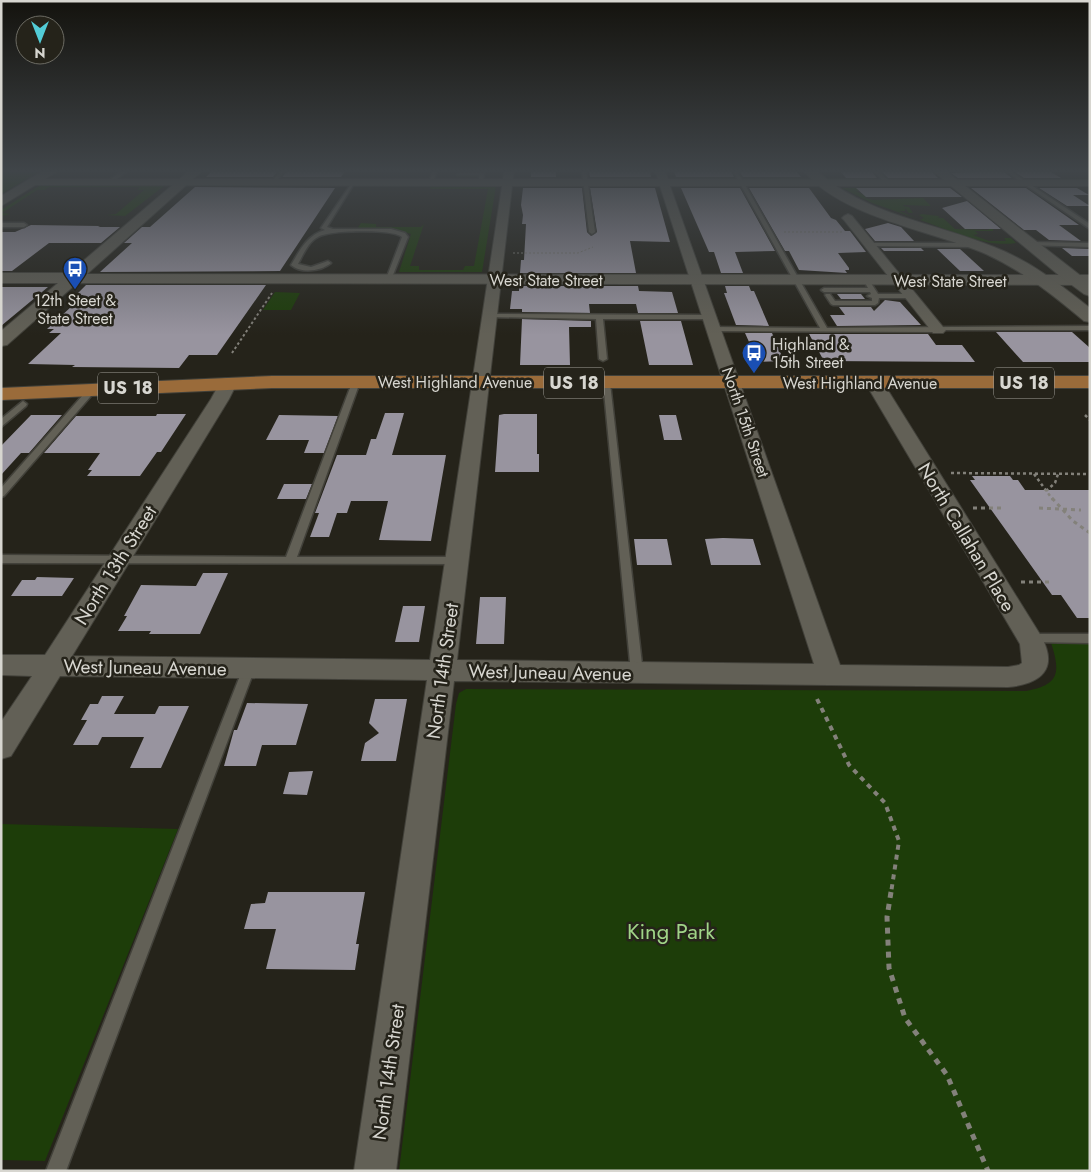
<svg xmlns="http://www.w3.org/2000/svg" width="1091" height="1172" font-family="Jost,sans-serif">
<style>
.green{fill:#1d3d09}
.building{fill:#98949f}
.lines{fill:none;stroke-linecap:round;stroke-linejoin:round}
.service-casing{stroke:#42413a;stroke-width:3}
.minor-casing{stroke:#42413a;stroke-width:2}
.tertiary-casing{stroke:#42413a;stroke-width:2}
.secondary-casing{stroke:#42413a;stroke-width:2}
.primary-casing{stroke:#42413a;stroke-width:2}
.path-far5{stroke:#83817a;stroke-width:1;stroke-dasharray:2 2;stroke-linecap:butt}
.path-far4{stroke:#83817a;stroke-width:2;stroke-dasharray:2.5 2.5;stroke-linecap:butt}
.path-far3{stroke:#83817a;stroke-width:2.5;stroke-dasharray:3 3;stroke-linecap:butt}
.path-far2{stroke:#83817a;stroke-width:3;stroke-dasharray:4 4;stroke-linecap:butt}
.path-far1{stroke:#83817a;stroke-width:4;stroke-dasharray:5 5;stroke-linecap:butt}
.path{stroke:#83817a;stroke-width:5;stroke-dasharray:6 6;stroke-linecap:butt}
.service{fill:#626056;fill-rule:evenodd}
.minor{fill:#626056;fill-rule:evenodd}
.tertiary{fill:#626056;fill-rule:evenodd}
.secondary{fill:#626056;fill-rule:evenodd}
.primary{fill:#9a6b3a;fill-rule:evenodd}
.labels{text-anchor:middle;stroke-width:5;stroke-linejoin:round;paint-order:stroke}
.far-street-label{font-size:16px;fill:#d7d6d0;stroke:#25231a}
.far-poi-label{font-size:16px;fill:#d7d6d0;stroke:#25231a}
.shield{fill:#25231a;stroke:#a2a099;stroke-width:1}
.shield-label{font-size:18px;font-weight:bold;fill:#d7d6d0}
.street-label{font-size:19px;fill:#d7d6d0;stroke:#25231a}
.near-park-label{font-size:22px;fill:#a0d487;stroke:#25231a}
</style>
<rect width="100%" height="100%" fill="#25231a"/>
<!-- green -->
<path class="green" d="M5,171h35l-39,23v-21z
M39,186h125l-39,30 -19,-1 10,-1 28,-24h-7l3,-3h-91l-4,3h-8l-35,23 8,1 -9,2v-6z
M431,186h65l-14,86h-83l12,-38 -13,-4 -41,-1 4,-6 15,1v3h45l3,-3 -14,42h9v4h44l2,-4h9l14,-77h-58z
M842,188h46l2,1 -34,2 6,3 -2,1 4,-1 2,3 -1,1 8,2 50,-2 8,8 -27,-1 -1,1 6,1 4,6h-4l-4,-5v3h-6l19,8 -46,-16z
M922,214l16,2 2,1 -3,1h6l12,11 32,1h2l-2,-3 1,-2 5,4v2h-18l3,3 -5,1 16,6h17l-2,-3h7l5,5c-32,5 -66,-13 -96,-23l4,-2 -5,-3z
M275,292l25,1 -9,17h-28z
M1051,643l39,1v527h-691l57,-467 3,-11 7,-4 560,2c33,-6 35,-18 25,-48z
M1,824l177,5 -133,332 -44,-1z"/>
<!-- building -->
<path class="building" d="M212,171h66l-5,6h-67z
M287,171h58l-4,6h-59z
M531,171h25v6h-25z
M589,171h61l1,6h-61z
M674,171h57l3,6h-58z
M739,171h57l5,6h-58z
M926,171l6,1 6,6h-50l-6,-6z
M841,172h31l5,6h-31z
M977,172h27l8,6h-54l-7,-5z
M1015,172h36l10,6h-37z
M195,187l140,1 -55,83 -180,1 32,-29h-8l18,-16h8z
M523,188h59l5,44 4,4 6,-4 -7,-44h65l15,54 -40,-1 6,32h-116l1,-13h3l2,-36h-4l1,-9 -2,-10z
M681,188h59l35,63 -40,1 8,21h-22l-7,-21h-5z
M749,188h60l22,30 5,2 9,11h5l16,21 -28,1 11,15v2h-4l2,3 -48,-3 -10,-19h-4z
M856,188h94l12,9h-96z
M971,188h55l53,37h-20l22,16 -32,-1 -13,-10h-12z
M1039,188h38l12,7h-16l17,11h-23z
M967,201l34,28h-36l-23,-21z
M888,223l13,4 13,14h-39l-10,-12z
M31,225l69,1 -2,1h22l-19,16h-52l-37,28h-11v-39h14z
M881,248h40l3,3h-40z
M1062,248l28,1v7h-18z
M937,249h23l24,22h-24z
M86,285h180l-49,70h-28l-10,13 -107,-1 3,-2 -47,-1 33,-31h-12l5,-4h-7l37,-34h-8z
M519,286h119l1,5 33,1 6,21h-40l-2,-9h-47l1,9 -68,-1v-3h-12l2,-18h7z
M725,286h24l2,5h3l15,35 -33,-1 -12,-32h3z
M1,287h47l-47,39z
M837,294h24l4,5h-24z
M885,300l15,2 21,23 -84,1 -7,-11h15l-6,-8h32l3,4z
M522,319l69,2v6h-22l1,38h-50z
M640,321h41l12,44h-44z
M996,332h76l18,16v14h-67z
M745,333h27l12,28 -26,1z
M809,334h119l8,11h26l13,17 -151,-1z
M385,413h19l-12,42h54l-15,86 -52,-1 9,-39h-37l-4,12h-10l-8,24h-19l9,-24h-4l22,-58h29l5,-16h5z
M157,414h29l-25,38h-4l-17,24h-53l5,-6h-4l12,-17h-56l32,-37h80z
M504,414h33v40h2v18h-44l4,-57z
M31,415h31l-33,38h-8l-20,22v-29z
M279,415l59,1 -14,37h-20l5,-13h-43z
M659,415h17l6,25h-18z
M972,476h38l3,4h5l7,10h65v128h-13l-16,-23h-9l-82,-115h5z
M284,484h28l-6,15h-29z
M723,538l30,1 8,26h-50l-6,-26z
M634,539h33l5,26h-35z
M203,573h25l-28,61h-51l2,-3h-33l9,-15h-3l17,-31 55,1z
M37,577l37,1 -12,18h-51l11,-16h13z
M480,597h26l-2,47h-28z
M403,606h22l-6,36h-24z
M102,696h22l-10,18h41l4,-8h30l-28,62h-31l14,-31h-42l-4,8h-25l14,-25h-6l9,-16h8z
M375,699h32l-11,62h-35l4,-18 14,-10 -10,-10z
M247,703l61,1 -12,41h-34l-6,21h-32l10,-36h3z
M313,771l-6,24 -24,-1 6,-22z
M268,892h97l-9,52h3l-4,26 -89,-1 10,-40h-32l7,-25 14,-1z"/>
<g class="lines">
<defs>
<path id="service" d="M122,171h5l-15,12h-4v-2z
M280,171h5l-10,12h-4z
M433,171h4l-4,11 -2,1 -2,-1z
M582,171h4l9,61 -3,2 -3,-2z
M733,171h4l90,157 263,-2v4h-148l-4,2 -227,-1 -1,-2 4,-2 106,1z
M873,171h5l12,11v2h-4z
M1005,171h5l80,53v5z
M459,173h25l-1,9 -2,1 -2,-1v-7h-22z
M353,181l2,1 -28,45 6,2h58l14,4 3,4 -17,43 -5,-1 16,-42c-10,-8 -72,-7 -84,0 -10,5 -15,18 -20,27l13,3 17,-6 3,2c-10,8 -29,11 -40,2 9,-15 16,-30 34,-35l-4,-2z
M1,223h23l3,2 -3,2h-23z
M1029,242l61,1v4l-63,-2v-2z
M871,243h105l3,2 -3,2 -107,-1 -1,-1z
M867,279l2,1 9,14h35l3,2 -3,2h-34l-1,5 -3,2h-42l-2,-1 -6,-9 1,-1h4l5,7h37v-3l-5,-2 4,-2 -1,-2h-46l-3,-2 3,-2h44l-4,-7z
M491,314l219,1 4,2 -4,2h-107l4,40 -4,2 -4,-2 -3,-40 -107,-2v-2z
M353,380l7,2 -63,175h160l4,1 1,3 -1,3 -460,-1v-8l285,2z
M603,381l7,2 33,290 -2,3 -4,2 -4,-2 -2,-3z
M90,387l7,2 -93,107 -3,1v-9z
M23,401l4,3 -1,2 -25,21v-8z
M1029,634h61v9l-61,-1 -4,-1 -2,-3 2,-3z
M249,663l4,2 2,3 -189,503h-20l197,-503 2,-3z"/>
<path id="minor" d="M504,171h10l-1,8h145l-3,-8h10l3,8 422,1v6h-420l170,479 168,2 11,-2 3,-2 -2,-19 -154,-260 3,-4 6,-1 6,1 3,4 157,252c18,33 0,48 -33,51l-554,-6 -58,490h-42l73,-491 -367,-4 -49,80 -10,3v-37l31,-46 -31,-1v-20h44l166,-256 11,-20 6,-1 6,1 3,4 -8,16 -157,257 358,4 72,-474 -468,-1 -5,-3 5,-3h469zM512,186h148l154,478 -357,-4z
M848,214l4,2 91,111 3,3 -3,3h-10l-89,-113 -2,-2 2,-2z"/>
<path id="tertiary" d="M43,171h15l-57,35v-10z
M189,171h13l-115,103 1003,1v10l-1013,-2 -70,62 -6,1v-15l57,-48h-57v-10h68z"/>
<path id="secondary" d="M804,171h13c48,44 119,52 177,76 36,14 66,37 96,61v14l-6,-1c-31,-26 -61,-50 -98,-67 -52,-23 -146,-37 -182,-83z
M933,171h13l144,112v13l-6,-2 -23,-17z"/>
<path id="primary" d="M272,376h818v12h-818l-271,12v-12z"/>
</defs>
<!-- service casing -->
<use href="#service" class="service-casing"/>
<!-- minor casing -->
<use href="#minor" class="minor-casing"/>
<!-- tertiary casing -->
<use href="#tertiary" class="tertiary-casing"/>
<!-- secondary casing -->
<use href="#secondary" class="secondary-casing"/>
<!-- primary casing -->
<use href="#primary" class="primary-casing"/>
<!-- path-far5 -->
<path class="path-far5" d="M784,232h58
M513,253h65l15,-6"/>
<!-- path-far4 -->
<path class="path-far4" d="M232,353l40,-60"/>
<!-- path-far3 -->
<path class="path-far3" d="M1085,415l5,5
M951,473l139,1
M1034,474l19,26
M1046,491l9,-8 3,-9"/>
<!-- path-far2 -->
<path class="path-far2" d="M1052,498l21,23 17,12
M973,508h28
M1039,508l42,2
M1021,582h31"/>
<!-- path-far1 -->
<path class="path-far1" d="M817,699l32,66 36,38 14,38 -8,52"/>
<!-- path -->
<path class="path" d="M891,892l-4,25 2,51 16,50 42,57 41,96"/>
<!-- service -->
<use href="#service" class="service"/>
<!-- minor -->
<use href="#minor" class="minor"/>
<!-- tertiary -->
<use href="#tertiary" class="tertiary"/>
<!-- secondary -->
<use href="#secondary" class="secondary"/>
<!-- primary -->
<use href="#primary" class="primary"/>
</g>
<!-- sky -->
<linearGradient id="sky" x2="0" y2="1"><stop stop-color="#14130e"/><stop offset="0.51" stop-color="#404549"/><stop offset="1" stop-color="#404549" stop-opacity="0"/></linearGradient>
<rect width="1091" height="335" fill="url(#sky)"/>
<!-- icons -->
<defs>
<symbol id="bus-pin" viewBox="-11 -11 22 30"><path d="M0 17L-7.5 6A9.5 9.5 0 1 1 7.5 6Z" fill="#1a4fb4" stroke="#25231a"/><path d="M-5-6H5V4H4V6H2V4H-2V6H-4V4H-5ZM-3.5-4V0h7V-4ZM-3.5 1.2v1.5H-2V1.2ZM2 1.2v1.5H3.5V1.2Z" fill="#fff"/></symbol>
</defs>
<g fill-rule="evenodd">
<use href="#bus-pin" x="61" y="255" width="28" height="38"/>
<use href="#bus-pin" x="740" y="339" width="28" height="38"/>
</g>
<g class="labels">
<!-- far-street labels -->
<g class="far-street-label">
<text x="546" y="286">West State Street</text>
<text x="950" y="287">West State Street</text>
<text x="455" y="388">West Highland Avenue</text>
<text x="860" y="389">West Highland Avenue</text>
<text transform="translate(746 422) rotate(71)" y="6">North 15th Street</text>
</g>
<!-- far-poi labels -->
<g class="far-poi-label">
<text x="75" y="306">12th Steet &amp;<tspan x="75" dy="18">State Street</tspan></text>
<text x="772" y="350" text-anchor="start">Highland &amp;<tspan x="772" dy="18">15th Street</tspan></text>
</g>
<!-- shield labels -->
<g class="shield">
<rect x="544" y="367.5" width="60" height="31" rx="4"/>
<rect x="994" y="367.5" width="60" height="31" rx="4"/>
<rect x="98" y="372.5" width="60" height="31" rx="4"/>
</g>
<g class="shield-label">
<text x="574" y="389">US 18</text>
<text x="1024" y="389">US 18</text>
<text x="128" y="394">US 18</text>
</g>
<!-- street labels -->
<g class="street-label">
<text transform="translate(967 537) rotate(59)" y="7">North Callahan Place</text>
<text transform="translate(115 565) rotate(-58)" y="7">North 13th Street</text>
<text transform="translate(145 667) rotate(1)" y="7">West Juneau Avenue</text>
<text transform="translate(442 671) rotate(-82)" y="7">North 14th Street</text>
<text transform="translate(550 672) rotate(1)" y="7">West Juneau Avenue</text>
<text transform="translate(388 1072) rotate(-82)" y="7">North 14th Street</text>
</g>
<!-- near-park labels -->
<g class="near-park-label">
<text x="671" y="939">King Park</text>
</g>
</g>
<!-- border -->
<rect width="1091" height="1172" fill="none" stroke="#d7d6d0" stroke-width="5"/>
<!-- north arrow -->
<g transform="translate(40 40) rotate(180)"><circle r="24" fill="#25231a" stroke="#6c6b63"/>
<path d="M0-4L9 19L0 12L-9 19Z" fill="#52ccd6"/>
<text y="-8" font-size="14" font-weight="bold" text-anchor="middle" fill="#d7d6d0">N</text>
</g>
</svg>
